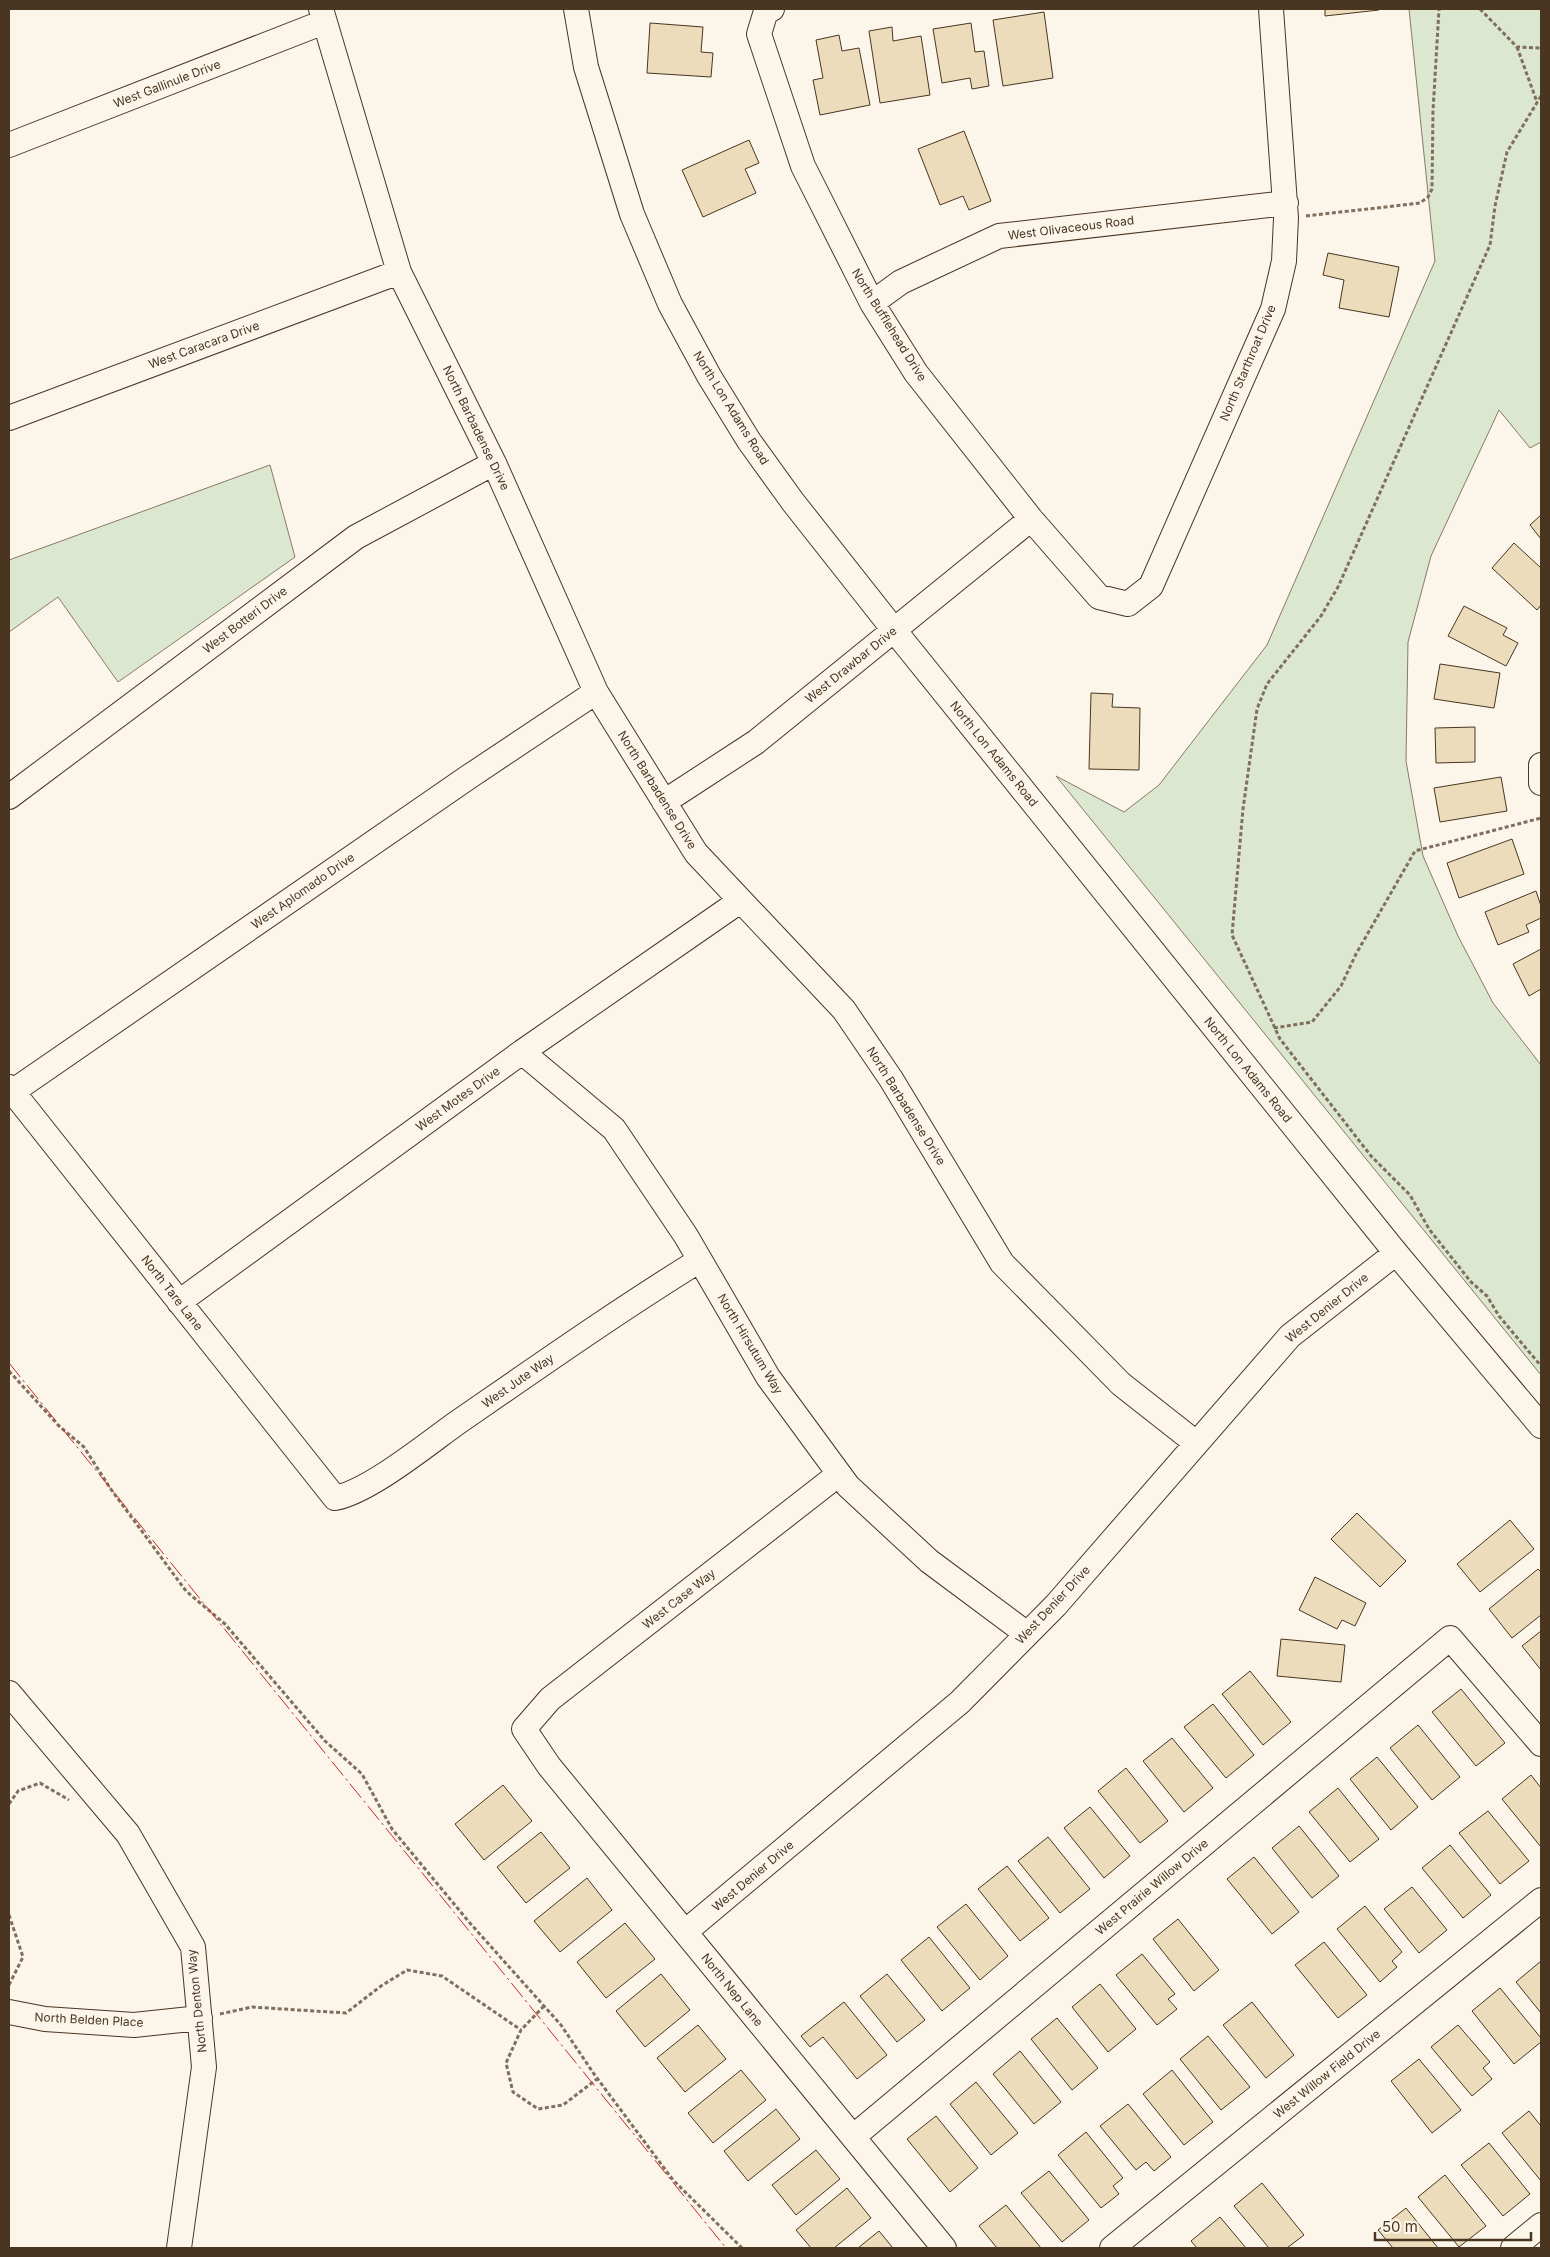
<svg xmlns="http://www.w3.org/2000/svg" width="1550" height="2257" font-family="Inter,sans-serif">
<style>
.green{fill:#dce7d0;stroke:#887966}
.building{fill:#ecdcbc;stroke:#4a3520}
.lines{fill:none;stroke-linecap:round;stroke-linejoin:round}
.minor-casing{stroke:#4a3520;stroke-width:26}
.path{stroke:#7f6f5c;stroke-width:3;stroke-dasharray:4 2.5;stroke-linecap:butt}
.minor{stroke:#fbf6e9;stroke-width:24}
.power{stroke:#c62828;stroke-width:1;stroke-dasharray:18 4 2.5 4;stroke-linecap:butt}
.labels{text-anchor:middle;stroke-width:4;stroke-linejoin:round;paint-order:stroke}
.street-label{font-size:12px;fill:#4a3520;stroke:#fbf6e9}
</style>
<rect width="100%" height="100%" fill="#fbf6e9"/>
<!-- green -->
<path class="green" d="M1409,9h132v433l-11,6 -31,-38 -68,146 -23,86 -2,119 17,95 35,80 35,67 48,62v310l-485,-599 68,36 35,-27 108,-140 168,-384z
M270,465l25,92 -177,125 -60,-85 -49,35v-72z"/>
<!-- building -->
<path class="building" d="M1325,9h54v1l-54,6z
M1044,12l9,66 -50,8 -10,-66z
M650,23l53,4 -2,25 12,1 -2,24 -64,-4z
M971,23l4,29 9,-1 5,35 -17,3 -2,-11 -28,5 -9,-54z
M892,27l1,14 28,-5 9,59 -50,8 -11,-72z
M839,35l3,16 17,-3 11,57 -50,10 -7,-35 10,-2 -7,-38z
M964,131l27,70 -22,9 -6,-14 -23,9 -22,-56z
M749,140l10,23 -14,6 11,24 -53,24 -21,-47z
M1328,253l71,14 -10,50 -50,-9 5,-28 -21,-5z
M1541,515v24l-11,-14z
M1514,543l27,25v37l-4,5 -45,-42z
M1464,606l43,22 -4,7 15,8 -12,23 -58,-30z
M1440,664l60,9 -6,35 -60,-9z
M1091,693l22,1 -1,13 28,1 -1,62 -50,-1z
M1475,727v35l-39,1 -1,-35z
M1501,777l6,34 -67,11 -6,-34z
M1512,839l12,35 -65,24 -12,-35z
M1536,891l5,15v12l-15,7 3,7 -31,13 -13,-33z
M1541,949v40l-12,7 -16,-32z
M1357,1513l49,48 -26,26 -49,-48z
M1510,1520l24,29 -54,43 -23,-28z
M1538,1569l3,3v43l-29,23 -23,-29z
M1315,1577l51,26 -11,23 -13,-6 -5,9 -38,-19z
M1541,1631v39l-19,-24z
M1281,1639l64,6 -4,37 -64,-6z
M1250,1671l41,51 -28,23 -41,-51z
M1461,1689l44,54 -29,23 -44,-54z
M1213,1704l41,51 -28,23 -42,-51z
M1418,1725l42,52 -28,23 -42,-52z
M1172,1738l41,50 -29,24 -41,-51z
M1377,1757l41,50 -27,23 -41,-51z
M1126,1768l42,53 -28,22 -42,-52z
M1531,1775l10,13v59l-39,-48z
M503,1785l29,36 -48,39 -29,-36z
M1338,1788l41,51 -29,23 -41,-50z
M1090,1807l40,49 -26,22 -40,-50z
M1488,1811l41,50 -29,23 -41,-51z
M1299,1826l40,50 -27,22 -40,-50z
M541,1832l29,36 -44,35 -29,-36z
M1048,1837l42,52 -30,24 -42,-52z
M1450,1845l41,50 -28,23 -41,-50z
M1254,1857l45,55 -27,22 -45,-55z
M1007,1866l42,52 -29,23 -42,-52z
M587,1878l25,32 -52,42 -26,-31z
M1412,1887l35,43 -28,23 -35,-44z
M966,1904l42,52 -28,24 -43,-53z
M1365,1906l37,46 -10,9 5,6 -17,15 -43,-53z
M1178,1919l41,51 -25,21 -41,-52z
M625,1923l30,36 -49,39 -29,-36z
M929,1937l41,51 -28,23 -41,-51z
M1324,1942l43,53 -29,23 -43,-53z
M1142,1954l33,40 -7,5 9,10 -20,16 -41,-50z
M1541,1961v52l-25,-31z
M661,1974l29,36 -45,37 -29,-36z
M887,1974l38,46 -28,22 -37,-46z
M1100,1984l36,45 -28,23 -36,-45z
M1500,1988l41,50v4l-27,22 -42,-53z
M844,2002l43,53 -30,24 -34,-42 -13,10 -9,-11z
M1252,2002l42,53 -28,23 -43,-53z
M1057,2018l41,50 -26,22 -41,-51z
M698,2025l28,34 -41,33 -28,-34z
M1458,2025l32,37 -7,6 9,11 -20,17 -41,-49z
M1208,2036l42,51 -29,23 -41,-51z
M1020,2051l41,51 -27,22 -41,-50z
M1419,2059l42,51 -29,23 -41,-52z
M741,2070l25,30 -53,43 -25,-30z
M1172,2070l41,52 -29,23 -41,-51z
M976,2082l42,51 -27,22 -41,-51z
M1128,2104l43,53 -17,14 -8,-9 -10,8 -36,-44z
M776,2109l24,30 -52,42 -24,-30z
M1529,2111l12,15v55l-39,-48z
M936,2116l42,52 -28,24 -43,-53z
M1086,2132l37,46 -10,8 6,8 -18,14 -43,-53z
M1489,2143l41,51 -27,22 -42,-51z
M816,2150l24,29 -44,36 -24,-30z
M1049,2171l40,49 -27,22 -41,-49z
M1445,2175l41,51 -27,21 -41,-50z
M1262,2183l42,52 -17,13h-18l-35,-42z
M847,2188l24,30 -37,30h-23l-15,-18z
M1006,2205l35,43h-44l-18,-22z
M1406,2208l32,40h-45l-15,-18z
M1220,2217l26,31h-49l-6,-7z
M879,2231l14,17h-35z"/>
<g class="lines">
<defs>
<path id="minor" d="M321,9l78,263 95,191 102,229 100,161 148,157 47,69 111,184 119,121 75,59
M576,9l10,58 46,147 38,90 39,72 40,65 44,61 101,128 502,623 145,173
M772,9l-6,2 -7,23 44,132 69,137 44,70 115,146 68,78 29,7 23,-18 122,-277 11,-48 2,-43 -15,-209
M9,145l315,-123
M872,303l29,-21 98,-46 287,-33
M9,418l390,-146
M1541,765v18
M9,797l347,-260 138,-74
M664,802l92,-60 275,-223
M522,1052l92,77 72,107 82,141 80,109 81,75 98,73
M9,1087l326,411c33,-6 90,-52 119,-73 81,-56 162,-113 246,-165
M12,1092l458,-316 126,-84
M179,1302l343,-250 218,-151
M839,1474l-289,225 -26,30 25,37 395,482
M9,1693l119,141 65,113 11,120 -25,181
M685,1932l275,-230 96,-97 234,-269 106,-83
M9,2012l36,7 89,6 66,-7
M853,2137l597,-499 91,106
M1112,2248l429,-348
M1513,2248l28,-23"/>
</defs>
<!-- minor casing -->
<use href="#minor" class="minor-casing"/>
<!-- path -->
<path class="path" d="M1480,9l37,38 24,1
M1517,47l20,55
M1541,96l-34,56 -12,54 -5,39 -152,342 -17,29 -54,68 -10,25 -14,100 -11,126 48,104 91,117 39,39 19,34 42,53 16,14 12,20 42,50
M1306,216l114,-13 8,-6 4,-8 1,-78 6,-102
M1274,1028l38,-6 29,-36 15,-32 59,-103 126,-33
M9,1371l50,55 25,21 26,41 76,103 39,33 100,117 37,33 30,55 77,93 92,103 33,49 79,106 69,68
M9,1804l9,-13 22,-8 29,17
M9,1915l14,42 -14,28
M544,2006l-23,24 -15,33 7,29 25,17 25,-4 34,-26
M220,2014l32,-7 94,6 35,-27 26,-16 35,6 79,54"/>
<!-- minor -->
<use href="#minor" class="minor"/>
<!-- power -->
<path class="power" d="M9,1363l717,885"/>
</g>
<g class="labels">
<!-- street labels -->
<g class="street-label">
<text transform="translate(167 84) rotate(-21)" y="4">West Gallinule Drive</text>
<text transform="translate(1071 228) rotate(-7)" y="4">West Olivaceous Road</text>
<text transform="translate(889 325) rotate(58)" y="4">North Bufflehead Drive</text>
<text transform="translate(204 345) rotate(-20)" y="4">West Caracara Drive</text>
<text transform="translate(1248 363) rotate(-67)" y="4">North Starthroat Drive</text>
<text transform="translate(731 408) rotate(58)" y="4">North Lon Adams Road</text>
<text transform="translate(476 428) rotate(64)" y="4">North Barbadense Drive</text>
<text transform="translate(245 620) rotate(-37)" y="4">West Botteri Drive</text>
<text transform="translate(851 665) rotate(-39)" y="4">West Drawbar Drive</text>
<text transform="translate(994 754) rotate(51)" y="4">North Lon Adams Road</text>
<text transform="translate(657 790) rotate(58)" y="4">North Barbadense Drive</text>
<text transform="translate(303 891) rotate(-35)" y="4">West Aplomado Drive</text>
<text transform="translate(1248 1070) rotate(51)" y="4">North Lon Adams Road</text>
<text transform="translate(458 1099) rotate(-36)" y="4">West Motes Drive</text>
<text transform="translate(906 1106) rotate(58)" y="4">North Barbadense Drive</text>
<text transform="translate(172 1293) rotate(52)" y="4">North Tare Lane</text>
<text transform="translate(1327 1308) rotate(-39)" y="4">West Denier Drive</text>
<text transform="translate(750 1344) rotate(59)" y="4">North Hirsutum Way</text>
<text transform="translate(518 1381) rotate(-35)" y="4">West Jute Way</text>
<text transform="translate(679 1599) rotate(-38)" y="4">West Case Way</text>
<text transform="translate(1053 1605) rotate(-47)" y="4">West Denier Drive</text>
<text transform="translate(753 1876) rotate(-40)" y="4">West Denier Drive</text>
<text transform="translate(1152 1887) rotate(-40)" y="4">West Prairie Willow Drive</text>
<text transform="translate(732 1990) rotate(51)" y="4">North Nep Lane</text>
<text transform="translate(197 2001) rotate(-96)" y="4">North Denton Way</text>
<text transform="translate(89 2020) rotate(3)" y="4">North Belden Place</text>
<text transform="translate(1327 2074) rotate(-39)" y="4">West Willow Field Drive</text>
</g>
</g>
<!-- border -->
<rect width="1550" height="2257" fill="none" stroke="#4a3520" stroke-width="20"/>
<!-- scale -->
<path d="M1375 2232v8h156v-8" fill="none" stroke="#4a3520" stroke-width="2.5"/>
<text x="1382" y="2232" font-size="15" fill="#4a3520" stroke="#fbf6e9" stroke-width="4" paint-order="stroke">50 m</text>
</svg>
